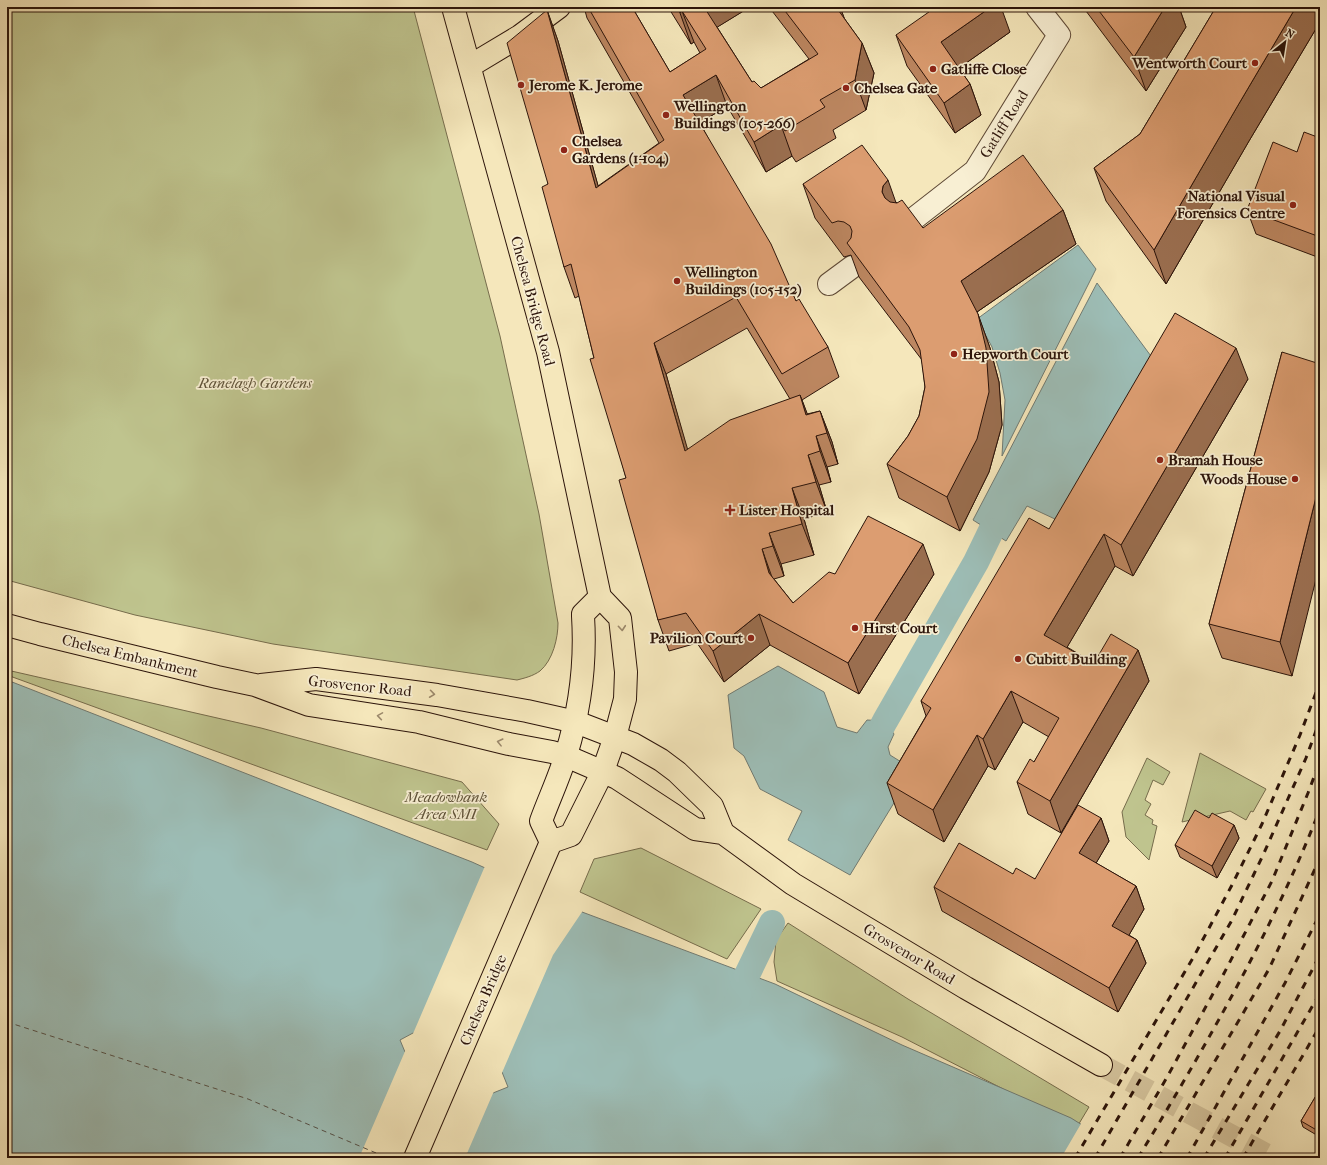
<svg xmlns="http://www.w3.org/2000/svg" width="1327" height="1165" font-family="'IM FELL French Canon',serif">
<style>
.green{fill:#bfc48e;stroke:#766c4c}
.water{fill:#9dbeb7;stroke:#707a72;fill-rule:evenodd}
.pier{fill:#f5e7bb}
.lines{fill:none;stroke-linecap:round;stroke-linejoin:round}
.canal{stroke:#9dbeb7;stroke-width:26}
.ferry{stroke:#545047;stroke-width:1;stroke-dasharray:5 4;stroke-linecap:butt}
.highway-tunnel{stroke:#d7c7a0;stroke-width:22;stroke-dasharray:22 11;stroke-linecap:butt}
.minor-casing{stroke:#5e4936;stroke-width:24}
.major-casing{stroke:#2c140a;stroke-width:24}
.highway-casing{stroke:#2c140a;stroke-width:24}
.minor{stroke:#f8efd3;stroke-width:22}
.major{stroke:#f5e7bb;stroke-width:22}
.highway{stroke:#f5e7bb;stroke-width:22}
.rail{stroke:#2c140a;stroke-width:3;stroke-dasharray:7 7;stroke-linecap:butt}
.wall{fill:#bd8761;stroke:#2c140a;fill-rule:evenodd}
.shaded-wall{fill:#9a6e4f;stroke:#2c140a}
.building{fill:#dc9d71;stroke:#2c140a}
.oneway{stroke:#9b886b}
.poi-dot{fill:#8f2418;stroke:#f8efd3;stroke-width:1.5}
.labels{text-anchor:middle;stroke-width:3.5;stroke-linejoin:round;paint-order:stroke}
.poi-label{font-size:15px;font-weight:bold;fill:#2c140a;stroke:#f8efd3;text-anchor:start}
.street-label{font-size:15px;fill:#2c140a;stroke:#f8efd3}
.park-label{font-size:15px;font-style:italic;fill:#5f5238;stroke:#f8efd3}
</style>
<rect width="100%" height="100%" fill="#f5e7bb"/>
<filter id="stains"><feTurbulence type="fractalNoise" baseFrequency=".005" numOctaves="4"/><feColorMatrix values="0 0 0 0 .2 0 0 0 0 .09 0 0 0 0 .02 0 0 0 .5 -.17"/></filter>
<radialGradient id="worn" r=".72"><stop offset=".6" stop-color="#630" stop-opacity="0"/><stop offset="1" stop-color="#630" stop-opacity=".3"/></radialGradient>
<!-- green -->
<path class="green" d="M7,7h406l87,329 39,178 19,109c0,15 -5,37 -18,48 -7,5 -15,7 -23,9l-244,-36 -138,-29 -128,-35z
M7,670l254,58 201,54 37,42 -12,26 -480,-175z
M1200,753l66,36 -13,23 -2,-1 -5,9 -16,-9 -48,11z
M1147,758l23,14 -7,13 -10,-5 -8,20 6,4 -6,11 8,5 -1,4 5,2 -8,34 -23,-23 -4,-25z
M641,848l120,61 -34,50 -147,-67 14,-33z
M788,923l120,76 181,108 -12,20 -175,-90 -125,-56 -3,-19 2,-22z"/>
<!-- water -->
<path class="water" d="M1078,245l18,24 -94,187 3,-56 -5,-27 -8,-26 -15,-28z
M1097,283l65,88 -92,155 -43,-20 -21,35 -33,-21z
M778,666l46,26 13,35 20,6 10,-13 18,1 9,13 -6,13 2,8 24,15 -64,105 -62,-35 14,-29 -42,-22 -16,-33 -10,-8 -6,-53z
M7,680l465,182 110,50 193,72 127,61 169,73 64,40h-1128zM413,1033l89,39 6,15 -15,6 -88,-41 -5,-12z"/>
<!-- pier -->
<path class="pier" d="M485,866l97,44v2l-29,43 -52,120 -88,-40 -1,1z
M406,1049l88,42 -29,67h-106z
M1082,1122l54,34 1,2h-76z"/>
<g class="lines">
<!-- canal -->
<path class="canal" d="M869,751l16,-30 91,-159 15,-31
M735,1007l12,-32 25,-52"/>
<!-- ferry -->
<path class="ferry" d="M7,1022l241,77 140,59"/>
<!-- highway-tunnel -->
<path class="highway-tunnel" d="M1101,1065l172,93"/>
<defs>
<path id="minor" d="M907,224l68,-53 84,-136 -22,-28
M829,284l23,-17"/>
<path id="major" d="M470,66l50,-30 39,-29
M551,842l-10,-21c8,-22 18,-43 25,-66 14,-45 20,-92 17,-139v-2l17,-17
M415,1158l136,-316 20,-7 32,-64 12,-34 10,-38 1,-27 -6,-54 -20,-21 -52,-245 -95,-345"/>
<path id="highway" d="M7,625l33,9 177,43 38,8 54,20 110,17 90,22 43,8 14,4 51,22 78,51 28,4 70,51 173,104 135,77
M261,685l55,-6 121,16 90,16 49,11 57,22 28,16 16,12 35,34 11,27"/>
</defs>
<!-- minor casing -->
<use href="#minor" class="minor-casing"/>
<!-- major casing -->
<use href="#major" class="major-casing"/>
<!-- highway casing -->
<use href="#highway" class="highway-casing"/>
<!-- minor -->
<use href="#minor" class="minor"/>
<!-- major -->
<use href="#major" class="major"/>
<!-- highway -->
<use href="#highway" class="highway"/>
<!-- rail -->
<path class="rail" d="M1075,1158l118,-200 39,-73 30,-61 38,-89 20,-53
M1095,1158l137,-238 32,-67 42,-95 14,-38
M1120,1158l46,-79 54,-98 52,-100 36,-88 12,-32
M1138,1158c67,-111 135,-228 182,-349
M1158,1158l111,-189 51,-111
M1187,1158l98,-175 35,-69
M1204,1158l76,-127 40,-76
M1225,1158l95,-165
M1243,1158l77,-132"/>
</g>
<!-- wall -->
<path class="wall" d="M584,7h48l38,65 30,-19 -6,-11 -3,2 -23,-37h82l-33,20 35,55 9,6 48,-29 -40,-52h71l4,11 18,25 12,30 -8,37 -33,20 3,8 -40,24 -4,-6 -26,16 -39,-66 -27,17 96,178 32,46 11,30 -37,23 5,14 13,-3 12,31 6,22 -11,3 4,15 -12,3 8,27 -23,7 10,36 -33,9 3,12 -10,3 19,24 42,-29h99l-75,120 -89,-49 -46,37 -27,-39 -28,8 -11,-31 -32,-142 -32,-120 -15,-62 -4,2 -11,-31 -16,-83 -1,-174 11,31 40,145 61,-43 -72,-125zM747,328l43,71 -103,51 -21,-76z
M1083,7h96l7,20 -40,64z
M1216,7h103l1,4v11l-71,119 -83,143 -60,-83 -12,-33 46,-34z
M1010,32l-51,36 11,16 11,31 -26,18 -48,-67 -11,-31z
M1320,138v120l-64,-24 -9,-24 50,-58z
M803,184l93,18 27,26 140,-18 13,34 -99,68 13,36 9,34 3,43 -13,47 -29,59 -61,-33 -12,-34 21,-28 11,-20 6,-29 -3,-27 -63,-83 -8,-22 -7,2 -29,-39z
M1282,352l10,324 -70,-18 -13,-34z
M1248,379l-115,197 -18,-10 -48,81 27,16 44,-13 11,31 -88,152 -33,-19 -11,-32 17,-20 15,-25 -26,-15 -28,48 -7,-4 -44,76 -46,-28 -11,-31 39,-67 -5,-15 128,-172z
M1101,818l8,23 -13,22 40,23 8,23 -15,26 8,5 9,23 -28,49 -176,-101 -8,-24 79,-13 22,5z
M1209,818l25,7 5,13 -22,40 -37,-21 -5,-12z
M1320,1089v48l-17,-10 -2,-6z"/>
<!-- shaded-wall -->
<path class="shaded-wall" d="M702,7h48l-39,24z
M832,7h8l5,13z
M991,7h10l9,25 -58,41 -11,-31z
M1165,7h14l7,20 -40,64 -12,-34z
M1296,7h23l1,4v11l-71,119 -83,143 -12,-34 83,-143z
M547,10l11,31 49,177 -11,-30z
M682,11l12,31 -3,2 -11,-31z
M862,43l12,30 -8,37 -11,-30z
M716,75l11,31 -32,20 -12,-31z
M970,84l11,31 -26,18 -11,-30z
M781,125l11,31 -26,16 -12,-30z
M888,180l12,34 -5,6 -13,-28 1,-6z
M1063,210l13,34 -102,70 -13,-33z
M978,314l12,34 9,34 3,43 -13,47 -29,59 -13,-34z
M654,343l12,31 31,108 -12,-31z
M1236,348l12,31 -115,197 -12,-31z
M800,395l12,31 -6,-11z
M820,411l12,31 6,22 -11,-31z
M816,436l11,31 4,15 -11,-31z
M808,455l11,30 8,27 -11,-30z
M1320,481v82l-28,113 -12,-34z
M792,488l12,31 10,36 -12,-31z
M769,533l12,31 3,12 -11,-30z
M1104,534l11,32 -59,100 -12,-31z
M923,544l11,30 -75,120 -11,-31z
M762,549l11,31 -4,-7z
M759,614l11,31 -46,37 -11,-31z
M1138,650l11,31 -88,152 -11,-32z
M1011,691l12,31 -28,48 -12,-31z
M977,735l11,31 -44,76 -11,-32z
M1101,818l8,23 -21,36 -9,-24z
M1234,825l5,13 -22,40 -5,-12z
M1136,886l8,23 -23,40 -9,-23z
M1137,940l9,23 -28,49 -9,-24z"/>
<!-- building -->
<path class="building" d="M588,7h44l38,65 36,-23 -24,-38 -2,2 -4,-6h28l48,75 2,-1 7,7 57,-34 -36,-47h54l26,36 -7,37 -35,20 5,7 -40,24 -4,-6 -27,17 -38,-67 -33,20 88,149 25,57 3,-2 29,48 -46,27 -46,-77 -82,46 31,108 45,-31 70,-25 6,20 14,-4 7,22 -11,3 4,15 -12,4 8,27 -24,6 10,36 -33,9 4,13 -11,3 7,24 24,30 36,-31 6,2 33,-58 55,28 -75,119 -89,-49 -46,37 -27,-38 -28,7 -39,-140 7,-2 -36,-119 4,-1 -23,-94 -7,3 -22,-80 6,-3 -41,-141 40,-33 49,178 68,-48z
M936,7h55l-50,35 29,42 -26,19 -48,-68z
M1096,7h69l-31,50z
M1216,7h80l-59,100 -83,143 -60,-82 46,-34z
M1304,132l16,6v99l-73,-27 26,-68 24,10z
M862,145l26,35 -5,6 -1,6 3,6 5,4 7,1 5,-3 21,28 100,-73 40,55 -102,71 17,33 8,34 3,44 -12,47 -30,58 -60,-33 21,-28 11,-20 6,-29 -5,-37 -11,-23 -62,-84 4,-5 1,-7 -2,-5 -6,-4 -6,-1 -6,2 -29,-39z
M1175,313l61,35 -115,197 -17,-11 -60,101 50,28 17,-29 27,16 -88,151 -33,-19 13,-23 4,3 25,-44 -48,-27 -28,48 -6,-4 -44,75 -46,-27 44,-75 -10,-7 108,-183 20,11z
M1282,352l38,12v117l-40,161 -71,-18z
M1078,805l23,13 -22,35 57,33 -24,40 25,14 -28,48 -175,-101 25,-44 54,31 3,-6 19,11z
M1195,810l14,8 3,-5 22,12 -22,41 -37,-21z
M1320,1089v43l-19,-11z"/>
<!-- one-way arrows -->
<defs><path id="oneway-chevron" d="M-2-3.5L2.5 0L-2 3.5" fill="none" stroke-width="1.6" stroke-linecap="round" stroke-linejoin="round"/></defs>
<g class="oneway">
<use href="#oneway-chevron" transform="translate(622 628) rotate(85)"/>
<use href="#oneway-chevron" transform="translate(432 694) rotate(8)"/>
<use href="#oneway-chevron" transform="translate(380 716) rotate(-171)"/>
<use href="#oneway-chevron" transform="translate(500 742) rotate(-166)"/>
</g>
<!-- markers -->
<g class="poi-dot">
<circle cx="1255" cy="63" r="4"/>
<circle cx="933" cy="69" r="4"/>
<circle cx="521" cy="85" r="4"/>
<circle cx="846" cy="88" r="4"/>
<circle cx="666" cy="115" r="4"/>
<circle cx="564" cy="150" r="4"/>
<circle cx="1293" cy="205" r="4"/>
<circle cx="677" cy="281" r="4"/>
<circle cx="954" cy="354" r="4"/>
<circle cx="1160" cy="460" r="4"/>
<circle cx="1295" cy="479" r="4"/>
<path d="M728 504h4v4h4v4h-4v4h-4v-4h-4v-4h4z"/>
<circle cx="855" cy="628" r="4"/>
<circle cx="751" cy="638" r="4"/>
<circle cx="1018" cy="659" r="4"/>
</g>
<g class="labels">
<!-- poi labels -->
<g class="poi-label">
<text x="1247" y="68" text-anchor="end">Wentworth Court</text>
<text x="941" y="74">Gatliffe Close</text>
<text x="529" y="90">Jerome K. Jerome</text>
<text x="854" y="93">Chelsea Gate</text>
<text x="674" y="111">Wellington<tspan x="674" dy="17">Buildings (105-266)</tspan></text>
<text x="572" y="146">Chelsea<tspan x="572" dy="17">Gardens (1-104)</tspan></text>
<text x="1285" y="201" text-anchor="end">National Visual<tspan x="1285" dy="17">Forensics Centre</tspan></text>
<text x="685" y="277">Wellington<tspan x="685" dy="17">Buildings (105-152)</tspan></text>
<text x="962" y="359">Hepworth Court</text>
<text x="1168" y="465">Bramah House</text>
<text x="1287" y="484" text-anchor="end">Woods House</text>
<text x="739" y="515">Lister Hospital</text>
<text x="863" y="633">Hirst Court</text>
<text x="743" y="643" text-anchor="end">Pavilion Court</text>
<text x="1026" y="664">Cubitt Building</text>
</g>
<!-- street labels -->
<g class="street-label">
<text transform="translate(1004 124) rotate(-58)" y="5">Gatliff Road</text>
<text transform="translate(533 301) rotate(75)" y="5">Chelsea Bridge Road</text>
<text transform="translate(130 656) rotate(14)" y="5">Chelsea Embankment</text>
<text transform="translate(360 686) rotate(6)" y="5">Grosvenor Road</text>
<text transform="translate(909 954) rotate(31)" y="5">Grosvenor Road</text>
<text transform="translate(483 1000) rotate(-67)" y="5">Chelsea Bridge</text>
</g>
<!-- park labels -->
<g class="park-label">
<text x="255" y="388">Ranelagh Gardens</text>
<text x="446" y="802">Meadowbank<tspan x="446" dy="17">Area SMI</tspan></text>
</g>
</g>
<!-- margin -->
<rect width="1327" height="1165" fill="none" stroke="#f5e7bb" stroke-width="24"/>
<rect x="8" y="8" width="1311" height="1149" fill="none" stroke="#2c140a" stroke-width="2"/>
<rect x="12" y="12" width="1303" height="1141" fill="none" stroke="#2c140a"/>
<!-- north arrow -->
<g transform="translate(1285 42) rotate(30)" stroke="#f8efd3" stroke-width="3" paint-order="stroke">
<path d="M0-3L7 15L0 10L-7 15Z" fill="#2c140a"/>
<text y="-6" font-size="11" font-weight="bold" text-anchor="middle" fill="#2c140a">N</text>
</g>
<rect width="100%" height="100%" filter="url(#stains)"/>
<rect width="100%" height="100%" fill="url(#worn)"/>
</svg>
